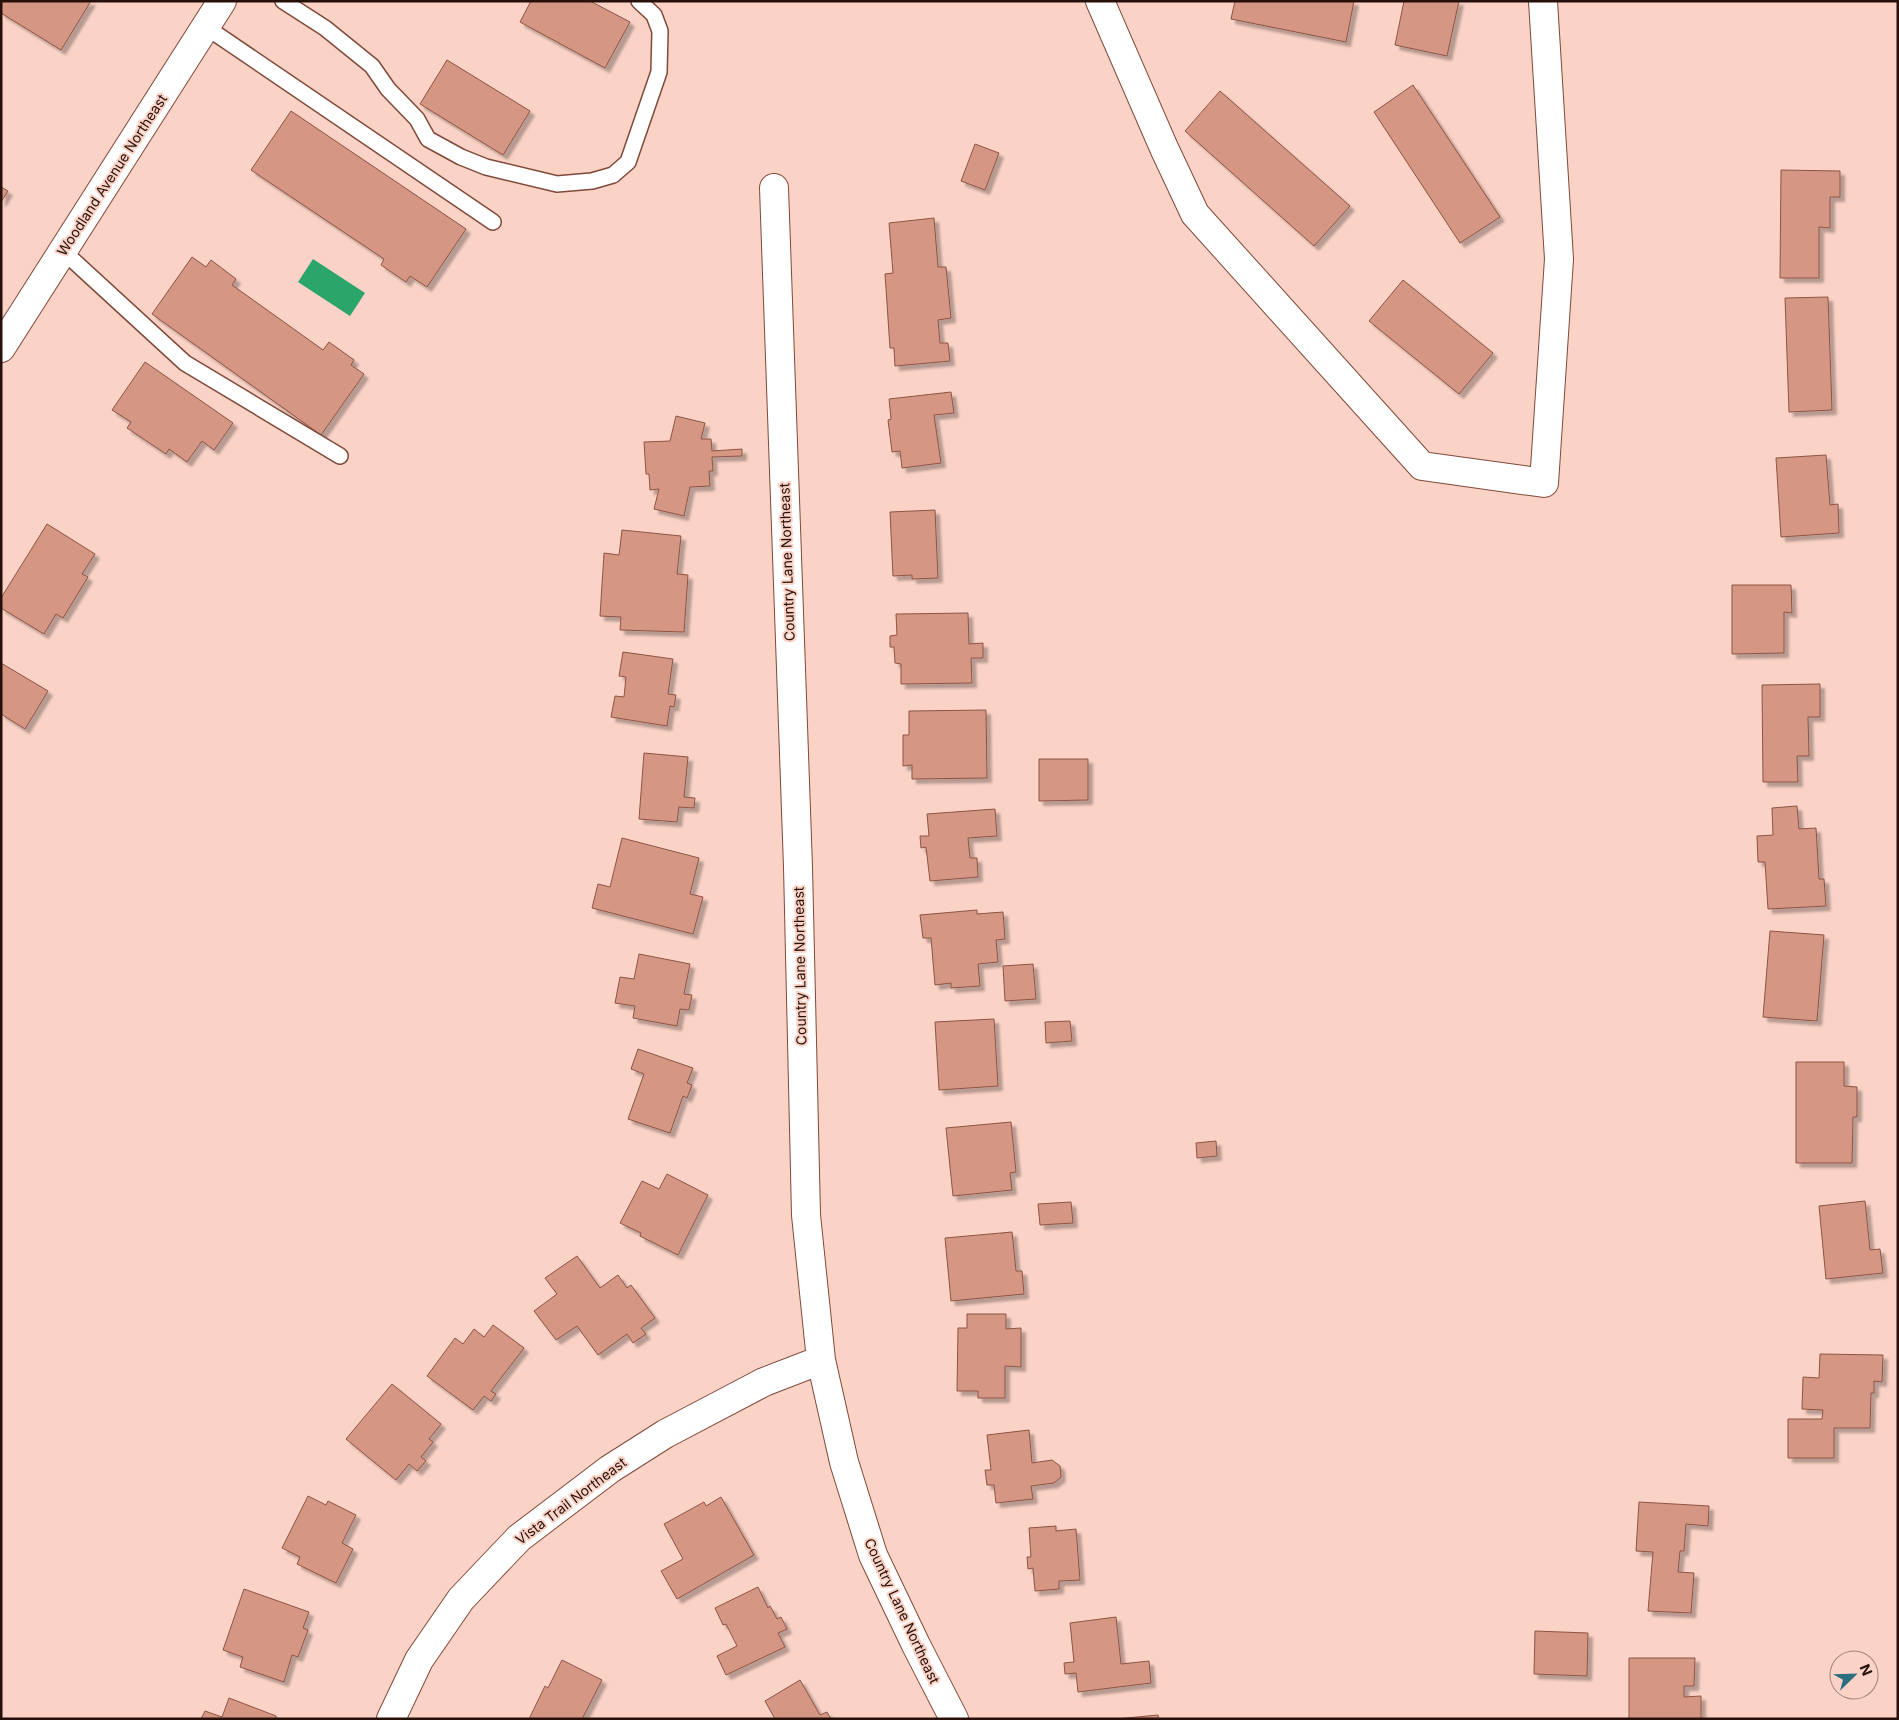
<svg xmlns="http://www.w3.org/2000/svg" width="1899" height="1720" font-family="Inter,sans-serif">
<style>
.water{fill:#2ba56a}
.building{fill:#d59684;stroke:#8d5444;filter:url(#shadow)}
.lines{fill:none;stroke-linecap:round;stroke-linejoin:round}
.service-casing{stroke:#814939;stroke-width:18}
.minor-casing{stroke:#814939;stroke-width:30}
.service{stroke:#fff;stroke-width:15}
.minor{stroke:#fff;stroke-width:28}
.labels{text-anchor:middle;stroke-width:4;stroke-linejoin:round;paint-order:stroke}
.street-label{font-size:14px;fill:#261009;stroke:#fad2c6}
</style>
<defs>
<filter id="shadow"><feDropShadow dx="4.5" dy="4.5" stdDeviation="1" flood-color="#0004"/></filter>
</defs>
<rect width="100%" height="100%" fill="#fad2c6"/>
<!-- water -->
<path class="water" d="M313,259l52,34 -15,23 -52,-34z"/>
<!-- building -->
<path class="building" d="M1,1h90l-30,49 -60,-37z
M531,1h59l40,21 -25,46 -85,-46z
M1235,1h119l-8,41 -115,-23z
M1404,1h55l-12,55 -52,-11z
M447,60l83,51 -27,44 -83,-51z
M1413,85l87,132 -40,26 -86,-131z
M1220,91l130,115 -36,40 -129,-115z
M291,111l175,118 -39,58 -17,-11 -4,6 -25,-17 3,-6 -133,-89z
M975,144l24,9 -14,37 -24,-9z
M1781,170l59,1v26h-10v31l-11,-1v51h-39z
M1,187l7,4 -7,11z
M934,218l4,49h8l5,51 -13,2 2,23h8l2,18 -55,5 -1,-18h-4l-5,-74 8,-1 -4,-50z
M192,257l14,10 5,-7 25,19 -4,6 91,65 6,-8 25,18 -3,5 13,9 -43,61 -169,-121z
M1403,280l90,73 -34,41 -90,-73z
M1828,297l4,113 -43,2 -4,-114z
M145,362l88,61 -19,27 -12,-9 -15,21 -18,-13 -3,5 -39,-26 4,-6 -19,-12z
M951,392l3,21 -20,2 7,48 -39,5 -2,-17 -8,1 -4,-32 3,-1 -2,-20z
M676,416l29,7 -4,16h10l1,12 30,-2v7l-30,1 1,14h-4l1,15 -20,1 -6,29 -30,-7 5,-20 -9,1 -1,-16h-3l-2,-32 26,-1z
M1826,455l4,50 8,-1 1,29 -58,4 -5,-79z
M935,510l3,68 -26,1v-4l-19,1 -3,-64z
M47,524l48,30 -13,20 6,3 -25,41 -7,-4 -12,20 -43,-26v-10z
M622,530l59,6 -4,38 11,1 -4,57 -64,-2 1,-13 -21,-1 4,-63 15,2z
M1732,585h59l1,28 -8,-1v41l-52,1z
M968,613l1,31 14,-1v15h-12l1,25 -71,1v-20l-6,-1 -1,-16h-4v-11l7,-1 -1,-21z
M623,652l50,7 -5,35 8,1 -2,12 -4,-1 -3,20 -56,-9 4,-21 9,1 2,-20 -7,-1z
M1,663l47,28 -23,38 -24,-15z
M1820,684v33h-12l1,39h-12l1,26h-35l-1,-97z
M986,710l1,68 -75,1v-14l-9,1v-31h6v-24z
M644,753l44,4 -4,40 11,1 -1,10 -15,-1 -2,15 -38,-3z
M1039,759h49v41l-49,1z
M1797,806l2,23 17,-1 3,51h5l2,27 -58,3 -3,-47h-7l-1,-26 16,-1 -1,-27z
M995,809l2,27 -29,2 2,20h7l1,19 -48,4 -4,-34 -5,1 -1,-12h9l-2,-22z
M622,838l77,20 -9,36 13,3 -10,37 -101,-26 6,-24 12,3z
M977,910v4l26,-2 2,27 -9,1 2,22 -20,2 2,22 -29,2v-5l-16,2 -4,-47h-8l-3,-23z
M1770,931l54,4 -7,86 -54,-4z
M639,954l51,10 -6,30 8,1 -3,15 -9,-1 -3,17 -44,-8 2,-12 -20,-3 5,-26 14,2z
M1033,964l3,35 -31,2 -2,-35z
M994,1019l4,67 -59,4 -4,-68z
M1070,1021l2,20 -26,2 -1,-21z
M638,1049l55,19 -6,15 5,2 -5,13 -4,-2 -13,37 -42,-14 16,-45 -13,-5z
M1796,1062h48v24l13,1v30h-4l-1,46h-56z
M1011,1122l5,50 -6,1 2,17 -59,6 -7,-68z
M1216,1141l1,15 -20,2 -1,-15z
M667,1174l41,21 -30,60 -38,-19 1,-3 -21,-10 22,-42 17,8z
M1865,1201l5,49 10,-1 3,24 -57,6 -7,-73z
M1071,1202l2,21 -33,2 -2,-21z
M1012,1232l4,39h6l2,23 -73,7 -6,-63z
M577,1256l23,32 18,-13 9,13 4,-3 24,33 -14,10 5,6 -13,9 -6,-9 -29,21 -21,-29 -21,14 -22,-29 23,-17 -12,-16z
M967,1314h39v15l15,-1v39l-16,-1v32h-27v-7h-21l1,-63h9z
M493,1325l31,23 -33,43 5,3 -5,7 -7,-5 -11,14 -46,-34 28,-38 8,6 11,-15 10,8z
M1820,1354l63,1 -1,27 -8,-1v12h-3l-1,35h-36v30h-46v-39h34l1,-9 -21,-1 1,-32 16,1z
M392,1384l49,40 -12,15 4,3 -12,15 5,4 -9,10 -8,-7 -13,16 -50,-41z
M1029,1430l3,33 20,-3 8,6 1,11 -7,6 -23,3 2,13 -37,4 -2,-18h-7l-2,-15h6l-4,-35z
M308,1496l18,9 2,-4 28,14 -14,28 11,6 -17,34 -39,-19 3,-7 -18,-9z
M721,1497l33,58 -77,44 -16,-28 22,-12 -19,-35 40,-22 2,4z
M1639,1502l70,4 -1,20 -22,-2 -2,27h-4l-2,21 16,1 -3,40 -43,-2 5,-59 -17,-1z
M1056,1526v5l20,-2 4,51 -21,1v8l-24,2 -2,-23 -5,1 -1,-12h4l-2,-29z
M758,1587l10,21 2,-2 7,13 4,-2 6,12 -9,4 7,14 -59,28 -9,-19 20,-10 -11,-22 -3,1 -8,-17z
M244,1589l65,23 -6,16 5,2 -10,27 -6,-2 -8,27 -44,-15 3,-10 -20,-7z
M1116,1617l5,47 28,-3 2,22 -73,9 -2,-19 -11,1 -1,-11 10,-1 -4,-39z
M1535,1631l53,2 -1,43 -53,-2z
M1629,1658h66l-1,28h-10v11l17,-1v23h-72z
M562,1660l40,20 -20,39h-53l16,-33 3,2z
M800,1680l20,35 7,-3 4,7h-56l-10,-18z
M229,1698l47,18v3h-75l4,-8 17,6z
M1158,1715l1,4h-43z"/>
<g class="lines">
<defs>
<path id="service" d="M283,1l42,27 47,38 16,23 29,30 11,20 33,18 25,10 71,17 35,-3 21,-6 15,-13 31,-90 1,-41 -6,-16 -15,-14
M206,27l287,195
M63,251l122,112 155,93"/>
<path id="minor" d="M1100,1l64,147 31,66 227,252 122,17 15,-224 -16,-258
M774,188l24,679 8,348 15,145 23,102 29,93 43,90 38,74
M1,348l221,-347
M391,1719l28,-59 42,-61 58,-61 91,-69 55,-35 99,-52 57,-22"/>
</defs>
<!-- service casing -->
<use href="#service" class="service-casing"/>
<!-- minor casing -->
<use href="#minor" class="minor-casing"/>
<!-- service -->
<use href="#service" class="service"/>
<!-- minor -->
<use href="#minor" class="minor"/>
</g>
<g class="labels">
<!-- street labels -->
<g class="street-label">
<text transform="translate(112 175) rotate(-57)" y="5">Woodland Avenue Northeast</text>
<text transform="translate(787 562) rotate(-92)" y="5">Country Lane Northeast</text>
<text transform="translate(800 966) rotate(-91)" y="5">Country Lane Northeast</text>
<text transform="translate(571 1501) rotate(-37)" y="5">Vista Trail Northeast</text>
<text transform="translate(902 1611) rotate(65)" y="5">Country Lane Northeast</text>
</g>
</g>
<!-- border -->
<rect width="1899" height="1720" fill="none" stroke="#261009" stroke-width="5"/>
<!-- north arrow -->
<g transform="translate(1854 1675) rotate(67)"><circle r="24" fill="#fad2c6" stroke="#a5847a"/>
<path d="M0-4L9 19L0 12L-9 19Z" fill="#2b6e7f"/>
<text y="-8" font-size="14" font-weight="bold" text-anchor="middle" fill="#261009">N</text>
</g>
</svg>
